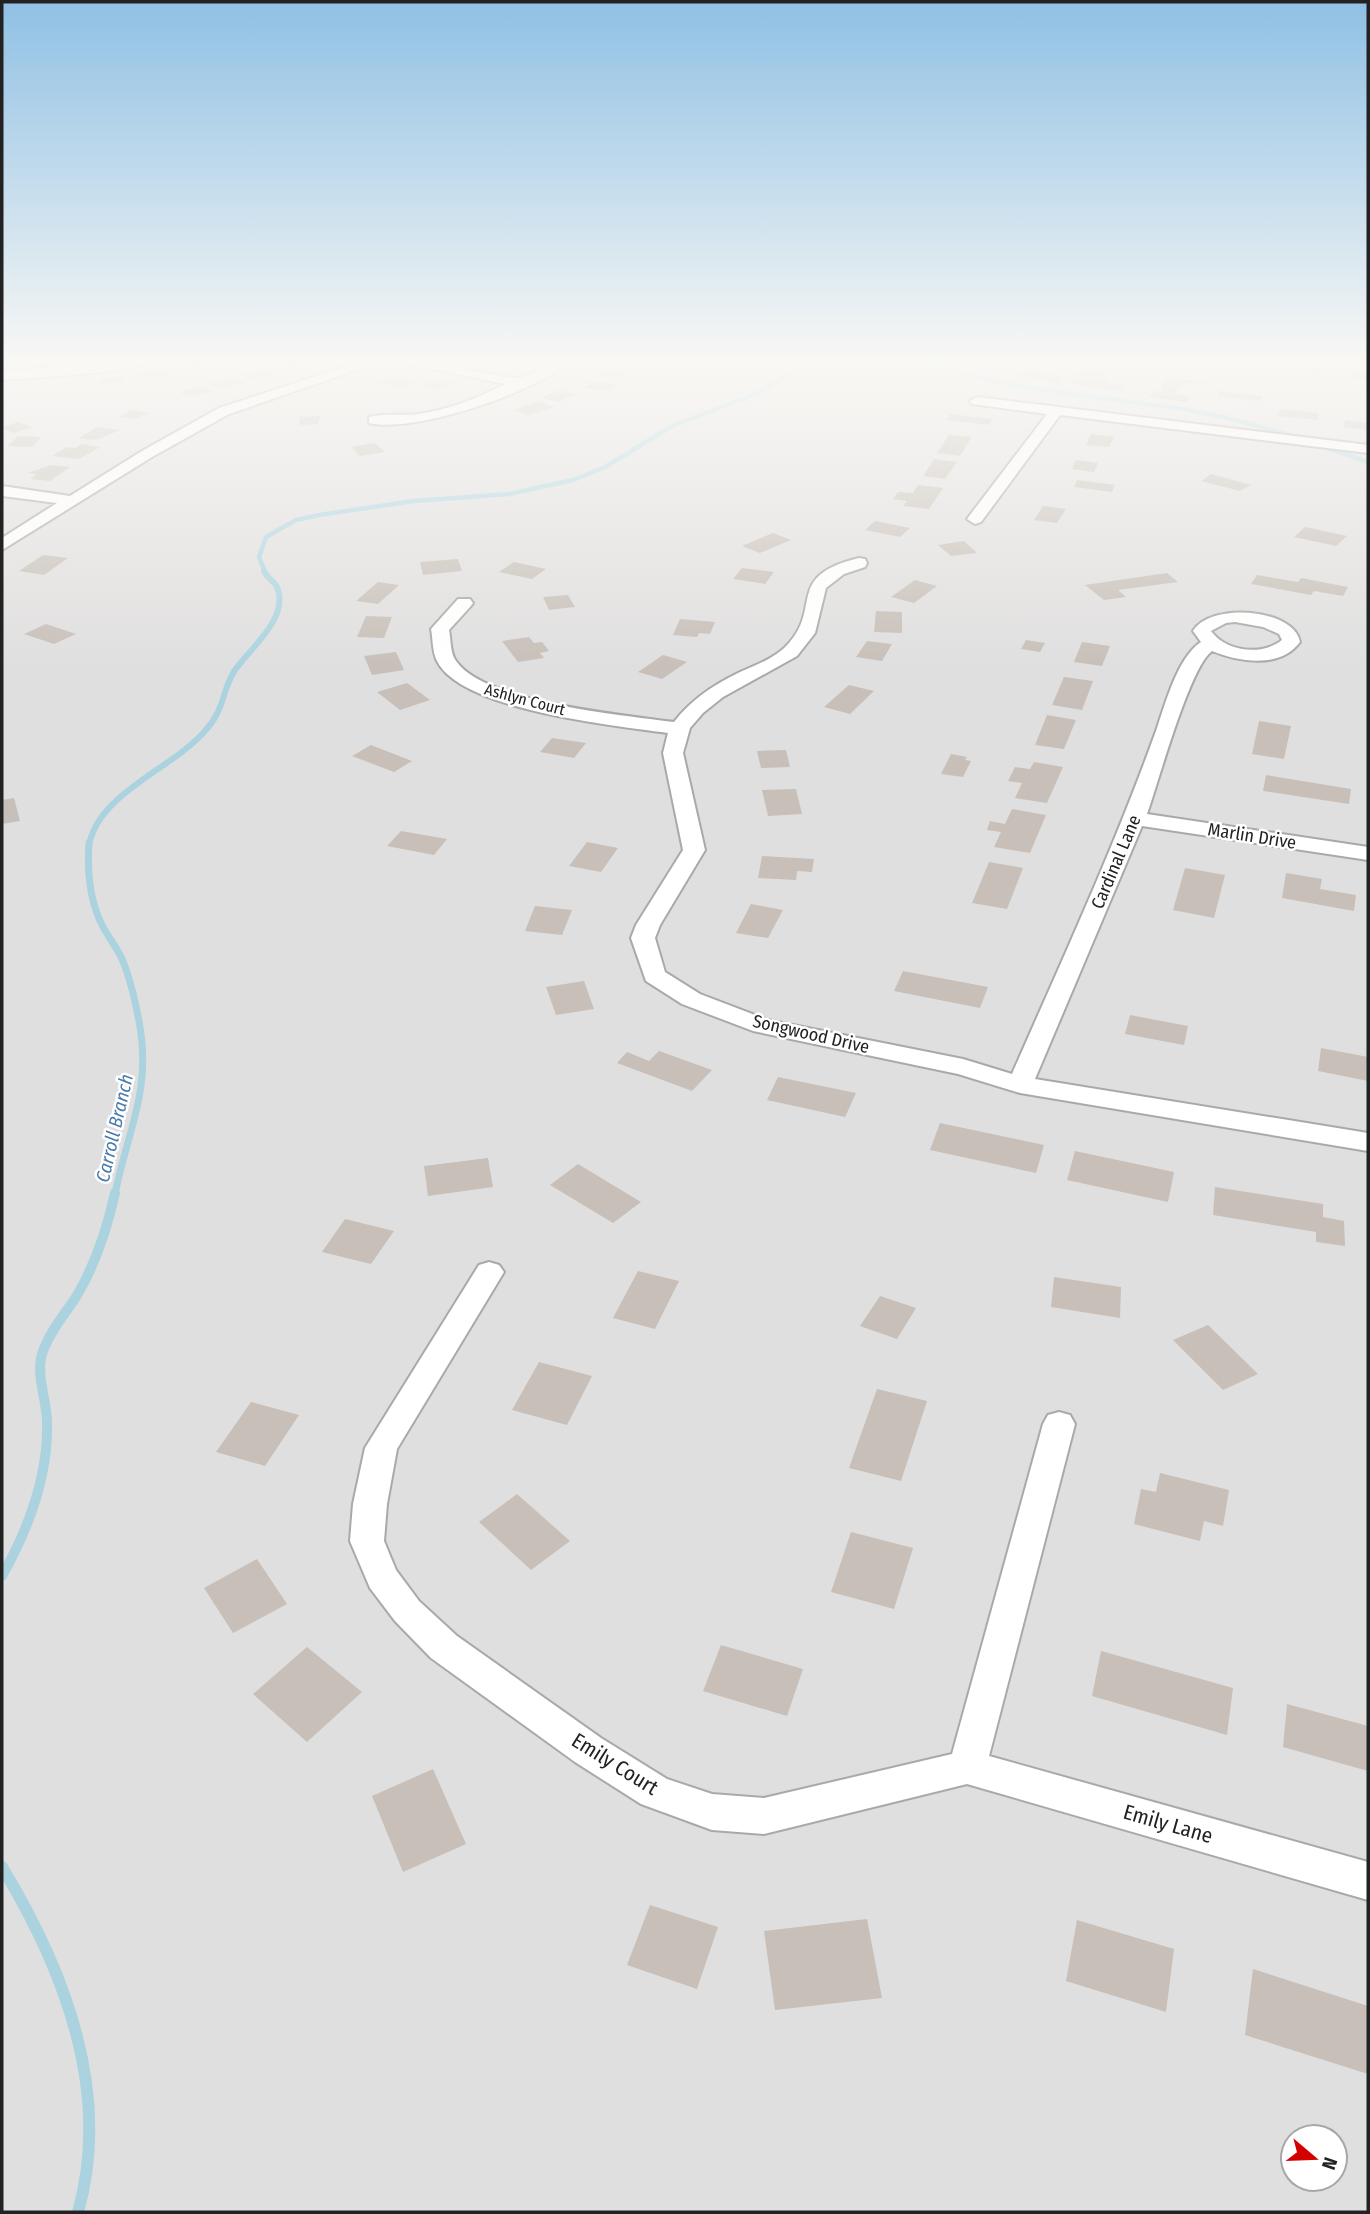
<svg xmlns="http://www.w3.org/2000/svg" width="1370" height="2214" font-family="'Fira Sans Condensed',sans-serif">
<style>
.residential{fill:#e0dfdf;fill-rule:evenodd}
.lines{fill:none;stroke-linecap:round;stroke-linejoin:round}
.stream-far4{stroke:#aad3df;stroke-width:4.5}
.stream-far3{stroke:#aad3df;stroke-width:6}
.stream-far2{stroke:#aad3df;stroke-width:7}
.stream-far1{stroke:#aad3df;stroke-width:10}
.stream{stroke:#aad3df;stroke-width:12}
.building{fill:#c7bfb8}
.minor-casing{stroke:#a9a9a9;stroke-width:4}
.minor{fill:#fff;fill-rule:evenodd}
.labels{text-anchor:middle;stroke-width:5;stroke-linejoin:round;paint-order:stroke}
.far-street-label{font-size:16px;fill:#222;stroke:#fff}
.street-label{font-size:18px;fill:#222;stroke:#fff}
.water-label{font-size:19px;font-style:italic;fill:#4a7aab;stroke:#fff}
.near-street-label{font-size:21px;fill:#222;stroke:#fff}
</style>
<rect width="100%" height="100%" fill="#f2efe9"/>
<!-- residential -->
<path class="residential" d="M2,359h1366v1853h-1366zM1293,2137h42v42h-42z"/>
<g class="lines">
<!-- stream-far4 -->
<path class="stream-far4" d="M919,359c89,34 181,36 274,52 38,7 74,17 110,28
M1322,446l46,16
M265,572l-6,-15 7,-20 30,-17 23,-5 95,-14 95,-7 64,-14 32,-13 69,-42 85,-32 52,-34"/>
<!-- stream-far3 -->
<path class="stream-far3" d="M89,845c10,-52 83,-76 116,-114 21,-23 16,-40 30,-61 15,-22 55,-52 42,-83 -3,-6 -10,-9 -13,-16"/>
<!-- stream-far2 -->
<path class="stream-far2" d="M89,843c-2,28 1,59 14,84 6,11 14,21 19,32 9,21 14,45 18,68 11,64 -13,106 -25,167"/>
<!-- stream-far1 -->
<path class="stream-far1" d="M2,1576c27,-48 47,-100 45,-156 -1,-22 -12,-48 -4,-69 7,-20 22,-37 33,-54 20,-33 31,-68 39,-104"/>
<!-- stream -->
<path class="stream" d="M2,1867c62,102 110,226 76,345"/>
</g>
<!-- building -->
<path class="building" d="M15,359h32v2l-32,2z
M205,359l19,1 -38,10 -10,-4z
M487,359h18l18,4 -11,4 -30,-6z
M624,359h19l-10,8 -17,-2z
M292,360l13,5 -14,4 -14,-4z
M1287,363l35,4 -2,7 -36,-4z
M1082,367l22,3 -5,8 9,1 -3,4 21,2 -3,6 -53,-7z
M267,368l14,4 -26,8 -14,-5z
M608,368l20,3 -9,7 -20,-2z
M1025,369l41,9 -9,5 -41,-8z
M165,370l3,5 -29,3 -2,-5z
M1352,370l16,2v8l-18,-2z
M123,376l2,5 -24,3 -2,-5z
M396,376l21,6 -18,6 -21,-6z
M232,377l13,5 -23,7 -13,-5z
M1168,377l36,5 -3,3 -17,-2 -9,11 15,3 -4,5 -37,-5 5,-6 7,1 3,-4 -5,-1z
M438,380l16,4 -15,6 -16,-5z
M591,382l26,2 -7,7 -26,-3z
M200,386l13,5 -21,6 -13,-4z
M559,390l17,4 -18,8 -17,-4z
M1219,391l44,5 -3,5 -43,-5z
M538,401l16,6 -26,8 -15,-5z
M1280,409l39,4 -1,7 -40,-4z
M131,410l17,3 -12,6 -17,-2z
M950,414l43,5 -4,6 -42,-5z
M320,416l-2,8 -19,1 1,-8z
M1345,420l23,3v7l-24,-3z
M17,422l16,5 -19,6 -12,-5z
M97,427l23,3 -24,10 -17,-2z
M1091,434l23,3 -5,10 -23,-2z
M949,435l23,2 -12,19 -23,-3z
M18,436l23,1 -9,10 -24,-1z
M375,443l10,9 -25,4 -9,-9z
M81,444l19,3 -21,12 -27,-3 15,-9 8,1z
M934,459l23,3 -12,17 -22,-3z
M1076,460l22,3 -4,9 -22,-3z
M51,465l19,2 -20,14 -19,-2 6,-5 -9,-1z
M1211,474l40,11 -11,6 -39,-10z
M1077,480l38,5 -3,7 -38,-5z
M918,485l25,3 -14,21 -26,-3 4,-5 -14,-2 5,-7 15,1z
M1043,506l23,3 -9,14 -23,-3z
M875,521l35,7 -10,9 -35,-7z
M1305,527l42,9 -11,10 -42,-9z
M773,533l18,7 -31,13 -18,-7z
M964,541l13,12 -26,3 -13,-11z
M43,555l25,3 -24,17 -25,-4z
M458,559l4,12 -39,4 -3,-13z
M514,562l32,7 -14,10 -33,-7z
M742,568l32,4 -9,12 -32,-5z
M1167,573l11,9 -60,8 8,7 -22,3 -19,-15z
M1257,575l41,7 3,-4 47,9 -5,9 -29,-5 -3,4 -60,-11z
M915,580l22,6 -23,17 -23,-6z
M378,582l21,3 -21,19 -22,-3z
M568,595l7,12 -26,3 -6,-13z
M876,611l26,1v21l-28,-1z
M366,616l26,1 -8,21 -27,-1z
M680,619l35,3 -5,12 -11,-1 -2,4 -24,-2z
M46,624l30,10 -22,10 -30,-10z
M529,637l5,6 8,-1 7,9 -9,2 4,5 -26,4 -16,-21z
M1026,640l19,3 -5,9 -19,-3z
M867,641l25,3 -10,17 -26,-4z
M1082,642l28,4 -8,20 -28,-4z
M396,652l8,18 -32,5 -8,-19z
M663,655l24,7 -25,17 -24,-7z
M1064,677l29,4 -11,29 -30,-5z
M407,683l23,17 -30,10 -23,-18z
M849,685l25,6 -24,23 -26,-7z
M1047,715l29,5 -12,29 -29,-4z
M1259,721l32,5 -7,33 -32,-5z
M552,738l34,5 -12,15 -34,-6z
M371,745l41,16 -18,11 -42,-16z
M786,750l4,17 -29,1 -4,-17z
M951,754l16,3 -2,3 6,1 -8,16 -22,-3z
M1034,762l29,5 -16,36 -32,-5 7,-15 -14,-2 7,-14 15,2z
M1266,775l85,14 -2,15 -86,-13z
M796,789l6,25 -34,2 -6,-26z
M14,798l6,23 -18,3v-24z
M1012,809l34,6 -16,38 -36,-6 7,-15 -14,-2 3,-9 15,3z
M401,831l46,8 -13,16 -47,-9z
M587,842l31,6 -17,24 -32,-6z
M762,856l52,3 -2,13 -15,-1 -1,9 -38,-2z
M989,862l34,6 -16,41 -35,-6z
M1185,868l40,7 -11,43 -41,-8z
M1286,873l36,6 -2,10 36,6 -2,16 -72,-13z
M751,904l32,6 -15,28 -32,-5z
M535,906l37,4 -10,25 -37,-4z
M903,971l85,16 -8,21 -86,-17z
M584,981l10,28 -38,6 -10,-28z
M1130,1015l58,11 -4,19 -59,-11z
M1321,1048l47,9v24l-50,-10z
M659,1051l53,19 -20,21 -75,-28 10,-11 22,9z
M778,1077l78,16 -11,24 -78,-17z
M940,1123l104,22 -8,28 -106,-23z
M1075,1151l99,21 -6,30 -101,-22z
M488,1158l5,29 -65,9 -4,-30z
M578,1164l63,38 -28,21 -63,-38z
M1215,1187l108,17v13l21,4 1,25 -29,-4v-10l-103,-17z
M345,1219l49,12 -23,33 -49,-12z
M638,1271l41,10 -24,48 -42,-11z
M1054,1277l67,10 -1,31 -69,-11z
M880,1296l36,12 -19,31 -37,-13z
M1208,1325l50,49 -35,16 -50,-50z
M539,1362l53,14 -25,49 -55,-15z
M877,1389l50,12 -26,80 -52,-13z
M251,1402l48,13 -34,51 -49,-14z
M1160,1473l69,17 -6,36 -19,-5 -4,20 -66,-17 7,-35 15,3z
M517,1494l53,47 -39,29 -52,-48z
M851,1532l62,16 -19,61 -63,-17z
M257,1559l30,45 -54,29 -29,-45z
M721,1645l82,24 -16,47 -84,-25z
M307,1647l55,45 -55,50 -54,-48z
M1101,1651l132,37 -6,47 -135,-39z
M1287,1704l81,22v45l-85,-24z
M433,1769l33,75 -63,28 -31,-76z
M650,1905l68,22 -21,62 -70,-24z
M867,1919l15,79 -107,12 -11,-79z
M1077,1920l97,29 -8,63 -100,-31z
M1253,1969l115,37v68l-123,-39z"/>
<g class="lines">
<defs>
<path id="minor" d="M134,359h28c-16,13 -133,19 -160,21v-8z
M369,359h19l-159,55 -77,43 -150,93v-12l55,-35 -55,-7v-10l68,10 72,-45 77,-43z
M395,359c42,-3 80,16 121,19 16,1 30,-21 56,-19 -31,32 -159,75 -203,64v-6c15,-4 33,-1 49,-3 31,-4 61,-17 88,-30l-104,-21z
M1349,359h19v5l-17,-2z
M977,397l391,48v8l-308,-38 -79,107 -6,2 -8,-5 80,-105 -75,-10 -2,-3z
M859,558l6,1 2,4 -2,4 -21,7 -18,14 -11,45 -18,23 -74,41 -20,16 -13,15 -7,25 22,97 -45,75 -5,13 10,34 35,22 68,26 195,39 49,15c50,-114 102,-226 144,-343 9,-26 21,-73 45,-89l-8,-11c17,-29 101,-23 107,11 -20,27 -61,20 -88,9 -22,15 -54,132 -65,163l221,33v13l-226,-34 -107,253 333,54v18l-348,-58 -62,-19 -205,-43 -71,-27 -36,-23 -15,-43 5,-13 47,-75 -20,-97 5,-20c-52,-7 -207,-23 -231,-72 -5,-10 -4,-22 -6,-32l27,-30h12l3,4 -3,4 -21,23c2,10 1,23 7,31 29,42 168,54 218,61 17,-22 39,-37 64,-49 18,-8 38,-15 51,-30 33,-37 -4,-67 70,-85zM1235,622l28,5 16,7 3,6c-20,16 -56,12 -71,-9l15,-8z
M489,1262l10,3 5,7 -107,177 -10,55 -3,37 12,29 23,31 38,35 144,102 66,41 45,15 52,4 188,-44 91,-330 5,-9 11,-3 11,3 5,9 -86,332 379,106v38l-401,-116 -203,50 -52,-4 -71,-26 -66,-42 -144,-104 -36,-37 -25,-33 -20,-47 3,-37 12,-56 114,-183z"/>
</defs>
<!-- minor casing -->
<use href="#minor" class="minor-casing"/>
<!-- minor -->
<use href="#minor" class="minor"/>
</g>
<!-- sky -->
<linearGradient id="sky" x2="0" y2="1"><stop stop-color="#8fc0e4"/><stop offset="0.54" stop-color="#f9f8f5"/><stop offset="1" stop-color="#f9f8f5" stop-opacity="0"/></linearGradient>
<rect width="1370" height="669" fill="url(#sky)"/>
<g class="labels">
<!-- far-street labels -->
<g class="far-street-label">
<text transform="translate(525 699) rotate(15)" y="6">Ashlyn Court</text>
</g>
<!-- street labels -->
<g class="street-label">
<text transform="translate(1252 836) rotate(9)" y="6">Marlin Drive</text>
<text transform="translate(1116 862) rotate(-67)" y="6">Cardinal Lane</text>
<text transform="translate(811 1034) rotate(13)" y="6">Songwood Drive</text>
</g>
<!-- water labels -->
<g class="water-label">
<text transform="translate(114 1128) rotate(-77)" y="7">Carroll Branch</text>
</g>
<!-- near-street labels -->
<g class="near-street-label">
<text transform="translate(615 1764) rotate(32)" y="7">Emily Court</text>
<text transform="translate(1168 1824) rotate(16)" y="7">Emily Lane</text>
</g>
</g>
<!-- border -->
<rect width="1370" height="2214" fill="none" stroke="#222222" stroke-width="7"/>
<!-- north arrow -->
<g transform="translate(1314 2158) rotate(109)"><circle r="33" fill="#ffffff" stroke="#a7a7a7" stroke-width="2"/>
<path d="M0-5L12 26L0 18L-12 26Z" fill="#d40000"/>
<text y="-10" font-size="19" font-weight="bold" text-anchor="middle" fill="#222222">N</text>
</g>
</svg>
